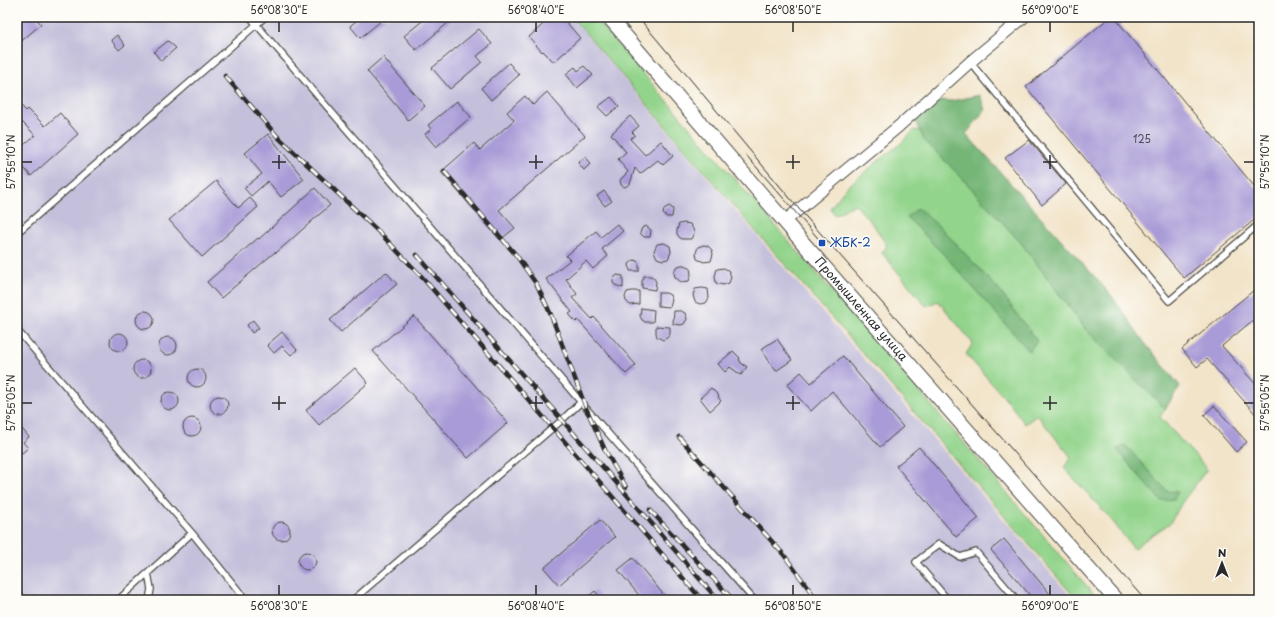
<svg xmlns="http://www.w3.org/2000/svg" width="1276" height="617" font-family="'Playpen Sans',sans-serif">
<style>
.industrial{fill:#c4c0db}
.green{fill:#92d48b;stroke:#5e805b}
.forest{fill:#75b677;stroke:#507051}
.building{fill:#a99bd7}
.lines{fill:none;stroke-linecap:round;stroke-linejoin:round}
.service-casing{stroke:#494743;stroke-width:8}
.minor-casing{stroke:#494743;stroke-width:13}
.tertiary-casing{stroke:#494743;stroke-width:16}
.service{stroke:#fff;stroke-width:5.5}
.minor{stroke:#fff;stroke-width:11}
.tertiary{stroke:#fff;stroke-width:14}
.tram{stroke:#2b2b2b;stroke-width:1}
.rail-casing{stroke:#2b2b2b;stroke-width:4.5}
.rail{stroke:#fdfcf7;stroke-width:3;stroke-dasharray:9;stroke-linecap:butt}
.ticks{fill:none;stroke:#2b2b2b;stroke-width:1.5}
.transit-dot{fill:#1a4fb4;stroke:#fdfcf7;stroke-width:1.5}
.labels{text-anchor:middle;stroke-width:3;stroke-linejoin:round;paint-order:stroke}
.number-label{font-size:10px;fill:#4a4756}
.transit-label{font-size:12px;fill:#164399;stroke:#fdfcf7;text-anchor:start}
.street-label{font-size:12px;fill:#2b2b2b;stroke:#fdfcf7}
.neatline{fill:none;stroke:#2b2b2b;stroke-width:1.5}
.ticks-label{font-size:10px;text-anchor:middle;fill:#2b2b2b}
</style>
<rect width="100%" height="100%" fill="#fdfcf7"/>
<filter id="ink" filterUnits="userSpaceOnUse"><feTurbulence type="fractalNoise" baseFrequency=".025" numOctaves="2"/><feDisplacementMap in="SourceGraphic" scale="8" xChannelSelector="R" yChannelSelector="G"/><feConvolveMatrix kernelMatrix="1 2 1 2 8 2 1 2 1" color-interpolation-filters="sRGB"/></filter>
<filter id="wash" filterUnits="userSpaceOnUse"><feTurbulence type="fractalNoise" baseFrequency=".012" numOctaves="4" result="noise"/><feDisplacementMap in="SourceGraphic" scale="16" xChannelSelector="R" yChannelSelector="G"/><feGaussianBlur stdDeviation="0.9" result="paint"/><feColorMatrix in="noise" values="0 0 0 0 0 0 0 0 0 0 0 0 0 0 0 0 0 1.4 0 .05"/><feComposite in="paint" operator="in"/></filter>
<g filter="url(#wash)">
<rect width="100%" height="100%" fill="#f2e4c9"/>
<!-- industrial -->
<path class="industrial" d="M17,17h554l217,255 286,328h-1057z"/>
<!-- green -->
<path class="green" d="M572,17h22l326,375 179,208h-22l-223,-257 -109,-124z
M914,130l7,1 3,9 38,38 60,66 65,87 78,78 -5,8 47,52 -24,32 -13,22 -28,19 -8,7 -24,-31 -46,-50 7,-11 -34,-42 -12,9 -16,-21 -43,-49 7,-11 -35,-42 -12,5 -44,-53 5,-7 -12,-19 -20,-23 -20,11 -5,-7 17,-21 36,-30 16,-12z"/>
<!-- forest -->
<path class="forest" d="M980,95l5,15 -19,24 146,162 32,46 36,44 -15,23 -78,-78 -65,-87 -60,-66 -38,-38 -8,-19 18,-21 17,1z
M918,208l25,22 56,60 38,51 -8,10 -81,-92 -41,-42z
M1125,445l42,46 11,1 -4,7 -13,2 -44,-51z"/>
<g id="blocks">
<!-- building -->
<path class="building" d="M17,17h18l6,7 -24,21z
M361,17h25l-26,21 -10,-12z
M427,17h28l-39,33 -12,-14z
M551,17h11l18,21 -26,24 -11,-11 -1,1 -13,-15z
M1110,17h4l145,175v24l-75,62 -158,-191z
M479,29l13,15 -15,12 5,6 -32,27 -18,-21z
M117,35l8,10 -6,5 -8,-10z
M168,41l8,7 -15,13 -7,-9z
M383,57l42,49 -17,14 -41,-49z
M509,63l10,12 -28,25 -10,-12z
M584,66l9,9 -16,13 -11,-14 9,-7 3,4z
M547,92l38,44 -86,74 16,18 -15,12 -59,-68 33,-29 6,7 34,-30 -7,-8 18,-16 8,9z
M611,97l8,9 -12,10 -9,-9z
M17,101l9,10 2,-2 17,17 15,-13 18,21 -47,42 -14,-16v-9l18,-16 -16,-16h-2z
M457,101l14,16 -35,30 -11,-13 6,-5 -3,-4z
M630,116l9,10 -7,6 3,3 -5,4 15,16 16,-14 12,15 -10,9 -5,-5 -18,14 -5,-6 -5,16 -5,3 -4,-2 -1,-5 8,-8 -10,-13 8,-7 -15,-18z
M268,134l36,45 -23,18 -13,-16 -17,15 -7,-8 18,-14 -17,-21z
M1029,140l37,44 -24,21 -37,-47z
M585,157l6,6 -7,7 -6,-7z
M216,181l22,27 12,-10 8,9 -56,50 -33,-37z
M315,188l15,17 -54,48 -1,-1 -54,46 -14,-16 51,-44 1,1z
M604,191l8,10 -7,5 -8,-10z
M669,206l3,2 1,2 -1,7h-5l-4,-3 1,-5z
M684,223l6,1 3,5 1,4 -3,6h-9l-3,-2 -2,-3v-4l2,-6z
M617,224l6,7 -21,18 6,7 -15,13 -7,-8 -20,18 11,15 -5,4 20,21 2,-2 42,48 -10,9 -48,-54 -2,2 -7,-8 3,-2 -26,-33 24,-19 -4,-4 30,-25 5,6z
M646,226l5,4 -1,7h-6l-4,-4 2,-5z
M664,243l6,3 1,6 -3,7 -5,1 -6,-2 -3,-7 3,-7z
M704,245l4,1 4,4 1,4 -2,7 -7,1 -7,-3 -1,-6 2,-6z
M634,260l3,1 2,3v7h-9l-1,-7z
M681,265h3l6,3 1,6 -2,7 -8,1 -6,-5 -1,-4 2,-6z
M724,268l5,3 2,6 -2,6 -6,2 -7,-2 -1,-7 2,-7z
M386,272l11,12 -56,48 -11,-12z
M617,275l6,1v12l-8,-3 -2,-2v-4z
M644,276h7l3,2 2,4 -1,8 -13,-2v-7z
M702,288l6,1 1,9 -3,5 -6,1 -5,-2 -2,-7 2,-6z
M1254,290l5,5v20l-37,31 37,42v30l-52,-59 -10,8 -15,-18z
M632,291h7v13l-9,1 -4,-4 -1,-4 2,-5z
M658,293h8l4,2 2,5 -2,7 -12,-1z
M641,308l13,2 -1,12h-8l-3,-2 -2,-4z
M674,311h7l4,2 2,6 -3,5 -3,1 -8,-1z
M136 320a9 9 0 1 1 18 0a9 9 0 1 1-18 0Z
M414,316l94,107 -40,35 -95,-107z
M253,320l6,8 -7,5 -5,-8z
M656,326l14,1v7l-3,4 -4,2 -6,-3 -1,-4z
M282,332l15,18 -6,5 -9,-9 -8,7 -7,-8z
M110 342a9 9 0 1 1 18 0a9 9 0 1 1-18 0Z
M159 346a9 9 0 1 1 18 0a9 9 0 1 1-18 0Z
M777,339l15,21 -16,11 -15,-22z
M733,351l7,7 -1,1 2,4 6,4 -6,8 -11,-8 -5,5 -7,-8z
M843,356l60,71 -23,20 -48,-56 -21,20 -24,-26 14,-13 10,11z
M133 369a9 9 0 1 1 18 0a9 9 0 1 1-18 0Z
M355,368l13,15 -49,42 -13,-15z
M188 378a9 9 0 1 1 18 0a9 9 0 1 1-18 0Z
M711,388l8,8 -1,1 3,4 -11,10 -10,-13z
M161 401a9 9 0 1 1 18 0a9 9 0 1 1-18 0Z
M210 405a9 9 0 1 1 18 0a9 9 0 1 1-18 0Z
M1214,406l33,36 -11,10 -32,-37z
M183 427a9 9 0 1 1 18 0a9 9 0 1 1-18 0Z
M17,423l12,14 -6,5 5,6 -6,5 -5,-5z
M919,447l60,71 -23,19 -60,-71z
M600,520l15,17 -56,48 -15,-17z
M272 531a9 9 0 1 1 18 0a9 9 0 1 1-18 0Z
M1004,539l51,61h-21l-43,-50z
M298 561a9 9 0 1 1 18 0a9 9 0 1 1-18 0Z
M633,558l35,42h-25l-25,-30z
M595,591l8,9h-19z"/>
</g>
</g>
<g filter="url(#ink)">
<use href="#blocks" fill-opacity="0" stroke="#494743" stroke-width="1"/>
<g class="lines">
<defs>
<path id="service" d="M250,17l336,391 168,192
M970,62l199,239 90,-77
M17,233l248,-216
M17,330l175,203 54,67
M148,573l3,16 -2,11
M118,600l74,-67
M353,600l209,-180 19,-18
M948,600l-32,-38 23,-18 21,13 16,-5 41,48"/>
<path id="minor" d="M785,221l114,-95 71,-64 54,-45"/>
<g id="tertiary">
<path id="s1" d="M609,17l195,227 312,356"/>
</g>
</defs>
<!-- service casing -->
<use href="#service" class="service-casing"/>
<!-- minor casing -->
<use href="#minor" class="minor-casing"/>
<!-- tertiary casing -->
<use href="#tertiary" class="tertiary-casing"/>
<!-- service -->
<use href="#service" class="service"/>
<!-- minor -->
<use href="#minor" class="minor"/>
<!-- tertiary -->
<use href="#tertiary" class="tertiary"/>
<!-- tram -->
<path class="tram" d="M638,17l161,192 346,391
M746,155l77,89"/>
<defs>
<path id="rail" d="M225,76l52,60 103,97 42,44 280,323
M444,171l72,84 21,30 14,30 35,93 19,42 21,37
M417,255l145,165 156,180
M679,437l105,118 33,45
M650,510l83,90
M17,589l7,11"/>
</defs>
<!-- rail casing -->
<use href="#rail" class="rail-casing"/>
<!-- rail -->
<use href="#rail" class="rail"/>
</g>
</g>
<!-- ticks -->
<path class="ticks" d="M279,22v10M536,22v10M793,22v10M1050,22v10M279,155v14M536,155v14M793,155v14M1050,155v14M22,162h10M272,162h14M529,162h14M786,162h14M1043,162h14M1244,162h10M279,396v14M536,396v14M793,396v14M1050,396v14M22,403h10M272,403h14M529,403h14M786,403h14M1043,403h14M1244,403h10M279,585v10M536,585v10M793,585v10M1050,585v10"/>
<!-- markers -->
<rect class="transit-dot" x="818" y="239" width="8" height="8" rx="2"/>
<g class="labels">
<!-- number labels -->
<g class="number-label">
<text x="1142" y="143">125</text>
</g>
<!-- transit labels -->
<g class="transit-label">
<text x="830" y="247">ЖБК-2</text>
</g>
<!-- street labels -->
<g class="street-label">
<text dy="4" stroke="none"><textPath href="#s1" startOffset="386">Промышленная улица</textPath></text>
</g>
</g>
<!-- margin -->
<rect width="1276" height="617" fill="none" stroke="#fdfcf7" stroke-width="44"/>
<!-- north arrow -->
<g transform="translate(1222 563)" stroke="#fdfcf7" stroke-width="3" paint-order="stroke">
<path d="M0-3L7 15L0 10L-7 15Z" fill="#2b2b2b"/>
<text y="-6" font-size="11" font-weight="bold" text-anchor="middle" fill="#2b2b2b">N</text>
</g>
<rect x="22" y="22" width="1232" height="573" class="neatline"/>
<g class="ticks-label">
<text x="279" y="14">56°08'30"E</text>
<text x="536" y="14">56°08'40"E</text>
<text x="793" y="14">56°08'50"E</text>
<text x="1050" y="14">56°09'00"E</text>
<text transform="translate(11 162) rotate(-90)" y="4">57°55'10"N</text>
<text transform="translate(1265 162) rotate(-90)" y="4">57°55'10"N</text>
<text transform="translate(11 403) rotate(-90)" y="4">57°55'05"N</text>
<text transform="translate(1265 403) rotate(-90)" y="4">57°55'05"N</text>
<text x="279" y="610">56°08'30"E</text>
<text x="536" y="610">56°08'40"E</text>
<text x="793" y="610">56°08'50"E</text>
<text x="1050" y="610">56°09'00"E</text>
</g>
</svg>
